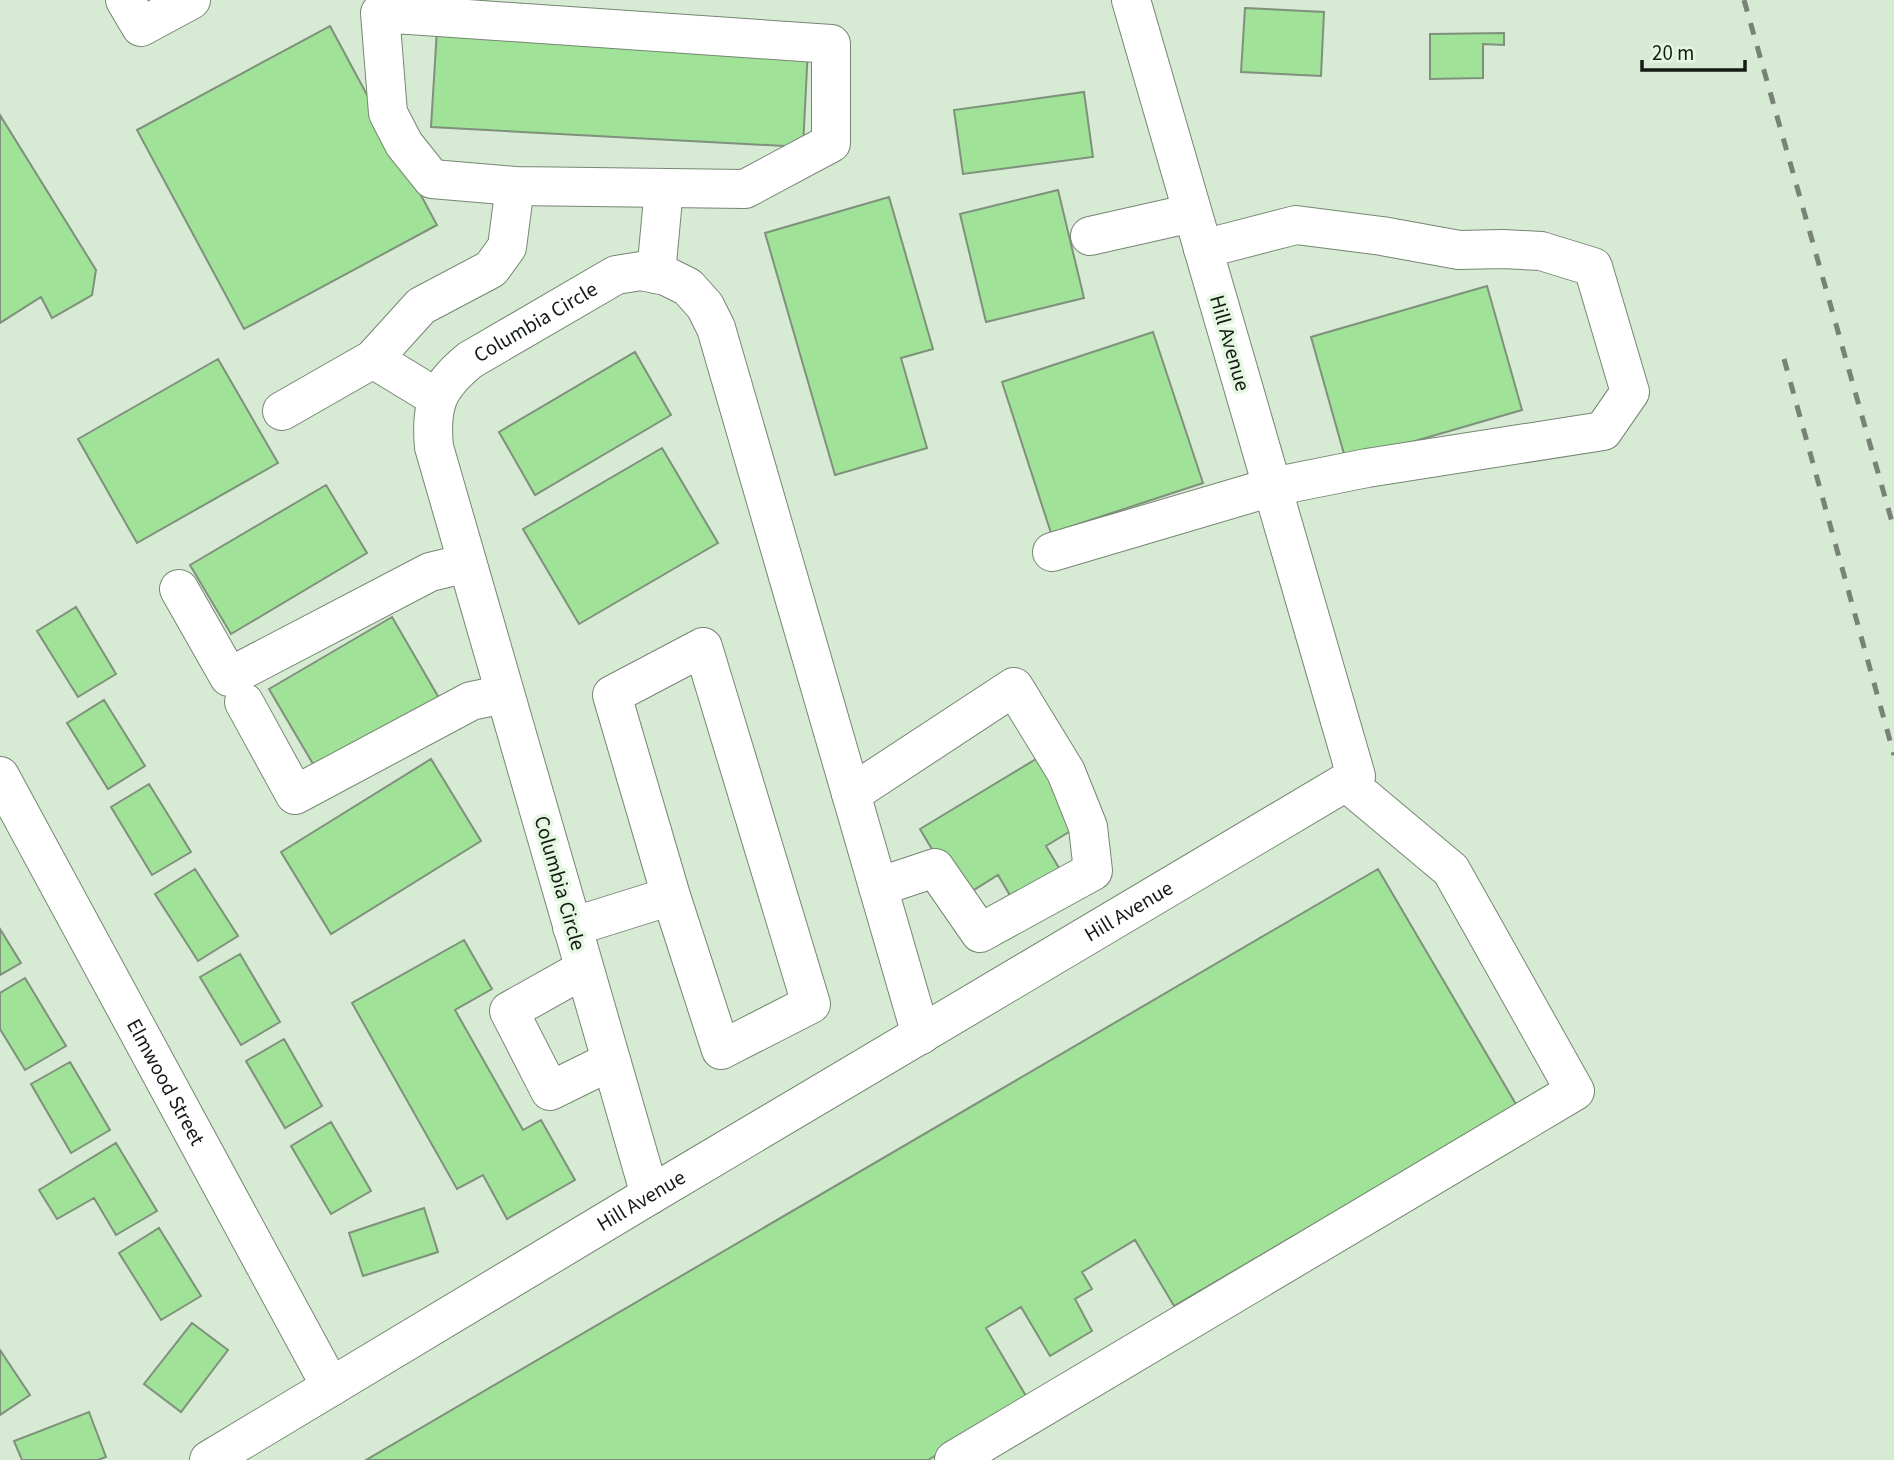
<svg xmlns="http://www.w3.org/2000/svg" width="1894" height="1460" font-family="'Source Sans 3',sans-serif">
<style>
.building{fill:#a0e298;stroke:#7f917c;stroke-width:2}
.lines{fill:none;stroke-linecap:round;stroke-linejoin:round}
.minor-casing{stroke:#758772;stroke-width:40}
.minor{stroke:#fff;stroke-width:38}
.rail{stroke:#778475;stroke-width:5;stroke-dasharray:12 12;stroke-linecap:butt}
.labels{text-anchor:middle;stroke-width:7;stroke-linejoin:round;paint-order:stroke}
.street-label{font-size:21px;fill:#141b13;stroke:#e4f8e1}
</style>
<rect width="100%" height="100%" fill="#d7ead4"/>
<!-- building -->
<path class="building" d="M1245,8l79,4 -3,64 -80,-4z
M330,26l107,199 -193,104 -107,-199z
M437,29l371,19 -5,99 -372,-20z
M1504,33v12l-21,-1v34l-53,1v-45z
M1084,92l9,65 -130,17 -9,-64z
M0,115l96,155 -4,25 -40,23 -11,-21 -41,26z
M1058,190l26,108 -98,24 -26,-108z
M889,197l44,152 -32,9 26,90 -92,27 -70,-242z
M1487,286l35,124 -176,51 -35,-124z
M1153,332l50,151 -152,50 -49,-151z
M635,352l36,63 -136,80 -36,-63z
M218,359l60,104 -141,80 -59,-104z
M662,448l56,95 -139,81 -56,-95z
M326,485l41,68 -136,81 -41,-69z
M76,607l40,67 -38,23 -41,-66z
M392,617l47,81 -123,71 -47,-80z
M104,700l41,66 -37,23 -41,-66z
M1041,756l41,68 -36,22 16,27 -48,29 -16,-27 -37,23 -41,-69z
M431,759l50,82 -150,93 -50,-82z
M149,784l42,68 -39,23 -41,-68z
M195,869l43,67 -40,25 -43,-67z
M1378,869l139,237 -343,200 -39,-66 -53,32 10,17 -17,10 17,32 -42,25 -29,-49 -35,21 43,73 -101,59h-562z
M0,929l21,34 -21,12z
M464,940l28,49 -37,21 68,120 18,-10 34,60 -68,39 -24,-44 -26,14 -105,-186z
M240,954l40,68 -39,23 -41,-68z
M25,978l41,68 -41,24 -25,-41v-36z
M284,1039l38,67 -37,22 -39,-67z
M70,1062l40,68 -39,23 -40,-69z
M331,1122l40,69 -40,23 -40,-68z
M116,1143l41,68 -41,24 -22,-37 -37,21 -18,-29z
M424,1208l14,44 -75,24 -14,-43z
M159,1228l42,68 -40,24 -42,-67z
M192,1323l36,27 -47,62 -37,-28z
M0,1350l30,45 -30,20z
M89,1412l17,45 -8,3h-76l-8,-19z"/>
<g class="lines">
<defs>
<g id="minor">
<path d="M125,0l16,27 50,-27"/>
<path d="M380,13l451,31v99l-86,46 -230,-3 -83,-7 -28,-35 -16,-31z"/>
<path d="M1090,236l102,-23"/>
<path d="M656,274l8,-86"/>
<path d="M373,359l64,39"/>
<path d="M282,411l91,-52 48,-53 70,-37 16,-22 8,-61"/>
<path d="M1052,552l220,-65 95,-19 236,-37 27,-39 -37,-125 -52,-16 -38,-2 -44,1 -77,-14 -86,-11 -93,24"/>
<path d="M179,589l50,88 201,-105 37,-9"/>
<path d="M244,702l51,93 176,-94 34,-7"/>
<path id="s1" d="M0,776l331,611"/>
<path d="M851,794l163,-107 52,85 22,55 5,44 -113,62 -45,-65 -57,19"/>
<path d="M572,927l99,-31 50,154 90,-46 -108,-357 -91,48 59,201"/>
<path d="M584,969l-75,42 41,80 61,-30"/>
<path id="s2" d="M650,1195l-216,-748c-4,-42 3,-60 36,-87l146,-85 25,-4 25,5 22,11 17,19 11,22 205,707"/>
<path id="s3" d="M209,1460l441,-265 706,-419 -225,-776"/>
<path d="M954,1460l621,-369 -124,-221 -105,-88"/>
</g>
</defs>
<!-- minor casing -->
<use href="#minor" class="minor-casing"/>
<!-- minor -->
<use href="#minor" class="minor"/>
<!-- rail -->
<path class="rail" d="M1744,0l150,529
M1784,359l110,396"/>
</g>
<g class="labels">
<!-- street labels -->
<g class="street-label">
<text dy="7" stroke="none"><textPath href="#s2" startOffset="954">Columbia Circle</textPath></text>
<text transform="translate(1230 343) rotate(74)" y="7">Hill Avenue</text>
<text transform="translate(560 883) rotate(74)" y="7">Columbia Circle</text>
<text dy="7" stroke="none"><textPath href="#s3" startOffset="1071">Hill Avenue</textPath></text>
<text dy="7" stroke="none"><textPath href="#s1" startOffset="348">Elmwood Street</textPath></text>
<text dy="7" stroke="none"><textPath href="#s3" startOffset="504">Hill Avenue</textPath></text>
</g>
</g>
<!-- scale -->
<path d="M1642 60v10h103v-10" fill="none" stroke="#141b13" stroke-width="3.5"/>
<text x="1652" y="60" font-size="21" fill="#141b13" stroke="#e4f8e1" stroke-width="5" paint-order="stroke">20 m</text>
</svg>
